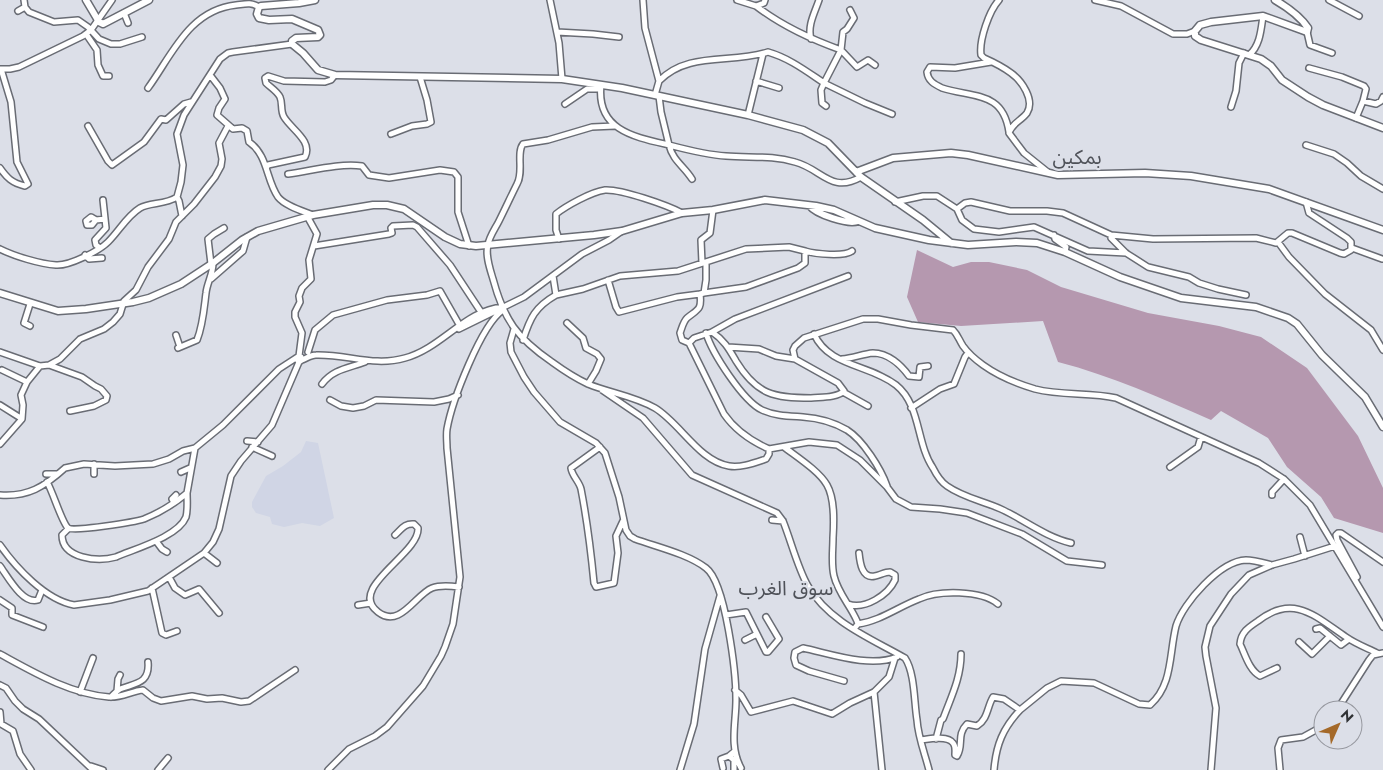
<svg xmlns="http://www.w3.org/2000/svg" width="1383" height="770" font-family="Jost,'Noto Sans Arabic',sans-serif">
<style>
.built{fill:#d0d5e5}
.forest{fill:#b598af}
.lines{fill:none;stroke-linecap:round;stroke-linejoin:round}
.minor-casing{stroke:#696c74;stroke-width:8}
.major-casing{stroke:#696c74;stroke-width:9}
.minor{stroke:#fff;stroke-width:5}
.major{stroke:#fff;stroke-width:6}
.labels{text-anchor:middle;stroke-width:4.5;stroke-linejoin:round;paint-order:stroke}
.quarter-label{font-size:20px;fill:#4f5259;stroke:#dcdfe8}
</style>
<rect width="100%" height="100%" fill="#dcdfe8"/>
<!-- built -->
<path class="built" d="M306,441l12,2 16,75 -14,8 -18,-3 -18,4 -12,-3 -2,-7 -14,-4 -4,-6v-5l14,-26 17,-10 18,-14z"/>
<!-- forest -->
<path class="forest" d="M917,250l36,17 18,-5h18l38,8 34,17 87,26 71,13 42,11 46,31 51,68 25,52v45l-49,-15 -13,-21 -34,-30 -19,-29 -47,-27 -10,9c-50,-22 -99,-44 -153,-58l-15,-41 -82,5 -43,-4 -11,-25z"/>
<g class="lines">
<defs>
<path id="minor" d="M24,0l1,7 4,5 25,10 24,-2 10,7 11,12 12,5h9l22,-7
M550,0l9,43 3,36
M643,0l2,28 14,53 -4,14
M737,0l19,6 8,-3 1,-3
M999,0c-10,11 -20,40 -18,55l3,3c9,4 19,9 27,15 11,8 24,27 16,40 -6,8 -15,10 -18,20l15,20 25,20
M1095,0l26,6 52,28h14l8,-3
M1329,0l30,16
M756,6c26,20 54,33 85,44l2,-18 4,-3 7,-11 -4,-8
M18,11l7,-4
M124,13l4,10
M557,32l36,2 26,3
M1307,32l3,13 22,8
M86,34l11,16 1,15 5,11h6
M811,39c-4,-13 4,-27 8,-39
M1249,55c11,-9 12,-25 14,-39
M991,62l-36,6 -25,-1 -3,5c1,9 7,12 15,16 32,10 61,3 67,44
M1309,68l33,9 22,9 2,3 -3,12
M0,69h10l9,-2 64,-31 8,-6 21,-30
M210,75l10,13 5,11 -6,9 -2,7 16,14 9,-1 5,3 2,11c19,13 17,38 29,55 7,9 25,14 35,18
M659,81c29,-30 72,-17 109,-29 21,6 38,19 56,31l17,-33 16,17 11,-7 7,5
M756,81l23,7
M601,85c-5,45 33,52 68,60 4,16 15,21 23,34
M148,88c24,-33 41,-78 88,-83 9,-1 15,-3 23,2
M659,96l2,16 8,33c19,5 38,10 57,11 23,2 46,-1 69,6 27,7 36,32 66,15
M565,104l22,-15h13
M826,106l-4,-3 -1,-13 3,-7 41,20 27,11
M1231,107l5,-16 3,-28 5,-10
M748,115l15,-61
M1356,118l7,-17 13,3 5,-3 2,-4
M88,126l20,35 4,4 32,-23 17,-23 5,1 18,-16 7,-2
M615,126l-23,1 -44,13 -25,4c-7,9 1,28 -6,40 -6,12 -12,25 -18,37 -4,8 -10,16 -11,24 -3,10 2,24 5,34 11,41 24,59 59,83 11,8 23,16 36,22 22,9 46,12 67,24 25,15 44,53 74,58 12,2 25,-3 37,-7l3,-5v-5c-18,-8 -34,-19 -45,-35l-35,-71 5,-5 18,-6c12,8 17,17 24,29 21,34 38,37 75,37 10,-1 26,0 33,-7l-6,-8 -43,-24 -2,-9 2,-4 9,-8 59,-19h15l33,6 42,5c5,5 6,10 10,16 5,7 13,14 20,19 14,10 35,19 52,24 27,7 55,3 81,9l143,65 25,16 26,26 73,122
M391,134l21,-8 15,-2 4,-2 -4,-22 -7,-23
M1306,145l28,9 13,9 14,13 22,13
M267,167l1,-2 37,-8c8,-16 -14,-28 -21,-40 -4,-7 -1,-13 -4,-20 -3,-6 -10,-10 -14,-14l-1,-5 3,-2 16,5 41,1 6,-2 4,-5
M0,168c7,10 12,15 25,18l3,-2 -11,-22 -6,-60 -10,-33
M288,174c23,-3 50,-11 74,-8l7,9 20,3 51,-8 14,2 4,5v35l11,34
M177,197l4,-15 2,-17 -6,-31 7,-19 36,-56 8,-6 5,-1 59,-8
M895,202l28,-6h14l20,13 5,11 12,9 25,3 35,-5 54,24 38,2
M957,209l8,-6 6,-1 39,9h37l16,2 48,22 42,4 103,-1 20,5 12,-10h4l48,20 4,1 7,-4v-8l-4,-4 -38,-25 -3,-11
M96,220l-4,5h-5l-1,-4 5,-4 5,3 9,-1
M1054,235l1,4 11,8 -1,5
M1111,235v3l15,15 22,14 41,10 10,6 19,6 28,6
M559,239l-3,-9v-16c10,-8 35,-22 49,-24 16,-1 62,15 77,23
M1278,242l11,15 36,37 46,36 12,20
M314,246l75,-12 3,-1 -1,-5 2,-2 20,-1 4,2 33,38 31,47
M100,248l-4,-3 -1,-5 11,-12 -3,-28
M1352,248l30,11
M0,249c14,7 40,15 56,16 13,1 43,-14 52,-23 11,-11 19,-26 32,-34 10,-6 25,-3 37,-11l2,4 3,15
M805,251c10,3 39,6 47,0
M85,255l4,4 13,-1
M702,263l-1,-23 9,-7 3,-23
M211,264l-3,-25 6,-5 10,-6
M553,276l3,19 27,-6 37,-13 58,-5 68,-22 43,-2 16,4v12l-7,5 -52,19 -42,6
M211,279l32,-28 4,-14
M608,280l8,27 3,5 58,-15 23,-3
M567,323l16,15 3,10 11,6 4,5 -5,12 -8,13
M30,326l-6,-3 6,-19
M459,329l65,-32 58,-43 27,-14 13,-9
M514,329l-4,14 1,9 13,25 10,15 26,30 36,21 9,10 14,44 7,33 4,6 5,3c22,8 53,15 71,29 20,15 30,106 30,132 0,23 -7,46 5,68
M712,332l23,-13 113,-43
M706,333c6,20 37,68 56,77 13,6 27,6 41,7 15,1 32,6 44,13 16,10 34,39 40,56
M814,334c15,33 55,30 82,51 25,20 20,58 37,83 3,6 8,14 14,18 17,12 37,15 56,24 23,11 43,27 68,33
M176,335l4,12
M523,340c7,-22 12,-33 33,-45
M689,343l-7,-3 -2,-7c2,-5 3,-11 7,-15 11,-9 15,-8 13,-24l4,-1 2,-13v-18
M728,347l31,2 17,7 19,3
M178,348l19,-8c6,-15 7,-31 9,-47 1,-10 7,-19 7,-30
M0,352l40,14 9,-1 11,-6 20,-20 24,-10 9,-7 7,-8 4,-13 12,-11 12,-23 21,-28 7,-17 18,-18 21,-27 6,-11 1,-7 -3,-16 9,-17
M308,352l7,-22 18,-15 54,-15 40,-5 13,-4 20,35
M299,356l3,-23 -7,-16v-5l5,-10 -1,-6 3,-8 9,-9 -2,-19 8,-26 -10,-18
M842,359c11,-1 21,-5 31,-6 15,0 28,12 36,23l10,1 1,-10 8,-1
M302,360c5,-2 9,-5 14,-5 31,-1 58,12 89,3 37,-10 60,-48 98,-51
M49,365l33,12 13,9 6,3 6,7 -1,4 -12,6 -24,5
M2,370l25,12
M322,384c11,-15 27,-16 43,-22
M602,390l41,28 49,57 85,38 6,8c8,20 15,48 25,65 21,36 62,52 97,72 10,15 9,44 12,62 1,17 8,34 12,50
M843,392l25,14
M330,400l11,6 12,2 11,-2 12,-6 58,2 15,-3 9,-4
M0,405l19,12
M911,408l29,-19 14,-5 11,-27 3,-4
M247,441l11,1
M0,444l22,-25 1,-14 -2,-10 6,-13 13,-16
M252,447l20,9
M600,447l-29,21c1,8 8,13 10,21 6,31 10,63 13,94l2,4 18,-4 4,-30 -2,-17 7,-15
M784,447c13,10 35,24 43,38 8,14 7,37 6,53 0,12 -2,26 1,38 4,17 16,29 23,45l1,3 -4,5
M769,449l40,-7 28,3 23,15 27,27 9,12 15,8 29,2 27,4 55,21 45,27 35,4
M1170,467l28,-20 3,-10
M181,472l9,-4
M46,474h11
M94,474v-10
M47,482c6,10 15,41 21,46 5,4 67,-6 76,-9 15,-6 30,-15 43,-26l8,-45
M0,495c28,2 44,-8 65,-27l19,-4 31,2 38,-2 16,-5 14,-8 12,-3 28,-23 56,-56 20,-13 2,1 1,3 -3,2 -3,-4
M1272,495v-3l12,-13
M174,503l-2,-4 4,-4
M772,520l11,1
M68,529l-6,6c0,24 36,27 54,22 18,-8 62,-20 70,-40 2,-8 1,-17 1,-24
M395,535c6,-5 9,-12 19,-11l4,4c2,26 -72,60 -40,84 22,17 37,-17 54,-24 8,-3 19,-2 27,-1
M1300,537l5,19
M156,541l6,8 5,3
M0,545c16,23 46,55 74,60l36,-5 38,-9 56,-38 9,-11 6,-13 12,-53 10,-15 31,-36 27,-63
M204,553l13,10
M0,566c8,11 23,39 38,34l4,-10
M169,577l6,11 10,7 14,-6 20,24
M1357,577l-20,-37 -1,-5 2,-2h3l42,29
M152,588l10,45 4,2 11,-4
M0,600l12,8v7l31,12
M848,604c17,6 40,-9 47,-24v-5l-5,-3c-5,0 -10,3 -15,4 -13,3 -15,-13 -16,-23
M358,605l13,-2
M726,615l20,-3 20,40h2l11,-13 -13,-22
M858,624c22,-3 40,-17 61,-25 19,-9 62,-9 79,5
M1316,629l4,-1 21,17 8,-6
M745,640l12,-6
M1299,642l13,12 18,-18
M0,654c33,18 70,40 109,43 12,1 23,-6 34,-7l10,8 8,3 31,-5 15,3 15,-1 19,4 8,-1 46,-31
M1277,668l-17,8c-11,-6 -15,-22 -20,-32 1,-12 9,-17 18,-23 36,-28 58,-4 88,16 10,7 21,11 31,16
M844,681l-35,-10 -13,-6 -2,-7 1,-6 8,-4c28,6 67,20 94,9
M0,685l6,3 9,13 8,8 16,10 54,51
M735,690l6,5 10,17 42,-11 39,13 18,-11 24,-11 15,-15 6,-19
M117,691l1,-12 2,-4
M80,692l13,-34
M874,692l8,78
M111,697c3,-3 5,-6 9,-8 15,-6 30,-5 28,-27
M1337,710l32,-50 4,-5 10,-2
M0,712l1,12 12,7 7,23 11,16
M936,739l5,-19 2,-1c8,-22 18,-41 18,-65
M921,740c8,-1 27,-5 32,3 3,3 2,8 2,12l2,1c7,-11 -1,-21 10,-32l10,2c11,-7 10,-19 16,-29l11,2 16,11 27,-22 14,-7 33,2 45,21 11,1c23,-20 19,-51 26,-79 7,-23 44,-65 70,-66 8,0 18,3 26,5
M729,756l5,4v10
M91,766l12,4
M723,768l-2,-9 8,-3 6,-5
M158,770l10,-12
M328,770l21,-21 26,-13 12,-9 36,-41 18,-30 4,-9 8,-23 7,-47 -13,-129c0,-6 -1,-13 0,-19 5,-28 34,-104 56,-119
M680,770l14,-46 11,-75 15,-53
M994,770c2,-25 9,-42 26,-60
M1211,770l5,-62 -10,-52 -1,-9 5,-21 21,-32 18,-19 23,-10 22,-6 41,-13
M1280,770l-2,-22 3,-8 22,-3 20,-11"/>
<path id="major" d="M86,0l13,22 4,2 46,-24
M315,0l-16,3 -38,3 -2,1 -2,7 2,4 10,2 23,-1 26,11 2,5 -2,2 -22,1 -4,3v3l11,9 15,17 17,5 227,4 60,9 126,27 55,15 25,13 33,34 62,43 28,23
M1275,0c12,7 25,16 33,28l-1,4 -44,-16 -52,6 -11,3 -5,6v5l6,4 60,19 10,7 11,14 26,17 15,8 60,23
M856,172l37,-14 58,-5 17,2 90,20 87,-2 46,3 78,13 114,41
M810,206c6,8 38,19 48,15
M0,293l58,18 28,-2 47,-7 16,-4 32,-14 32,-21 29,-23 16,-9 55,-16 60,-10h14l17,4 41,28 15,7 16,2 118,-11 28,-4 60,-18 31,-3 52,-10 51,6 18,4 41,18 54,12 39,5 48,-3 21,1 28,9 55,25 61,21 75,9 32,11 9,6 25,31 43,42 18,30"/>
</defs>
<!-- minor casing -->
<use href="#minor" class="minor-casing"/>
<!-- major casing -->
<use href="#major" class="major-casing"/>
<!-- minor -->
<use href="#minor" class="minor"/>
<!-- major -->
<use href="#major" class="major"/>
</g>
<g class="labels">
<!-- quarter labels -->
<g class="quarter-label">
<text x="1077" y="164">بمكين</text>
<text x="786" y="595">سوق الغرب</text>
</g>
</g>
<!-- north arrow -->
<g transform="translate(1338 725) rotate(45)"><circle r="24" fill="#dcdfe8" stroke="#9799a0"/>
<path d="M0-4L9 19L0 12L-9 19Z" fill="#a46929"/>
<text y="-8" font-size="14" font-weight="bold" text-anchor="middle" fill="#2f3134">N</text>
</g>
</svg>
